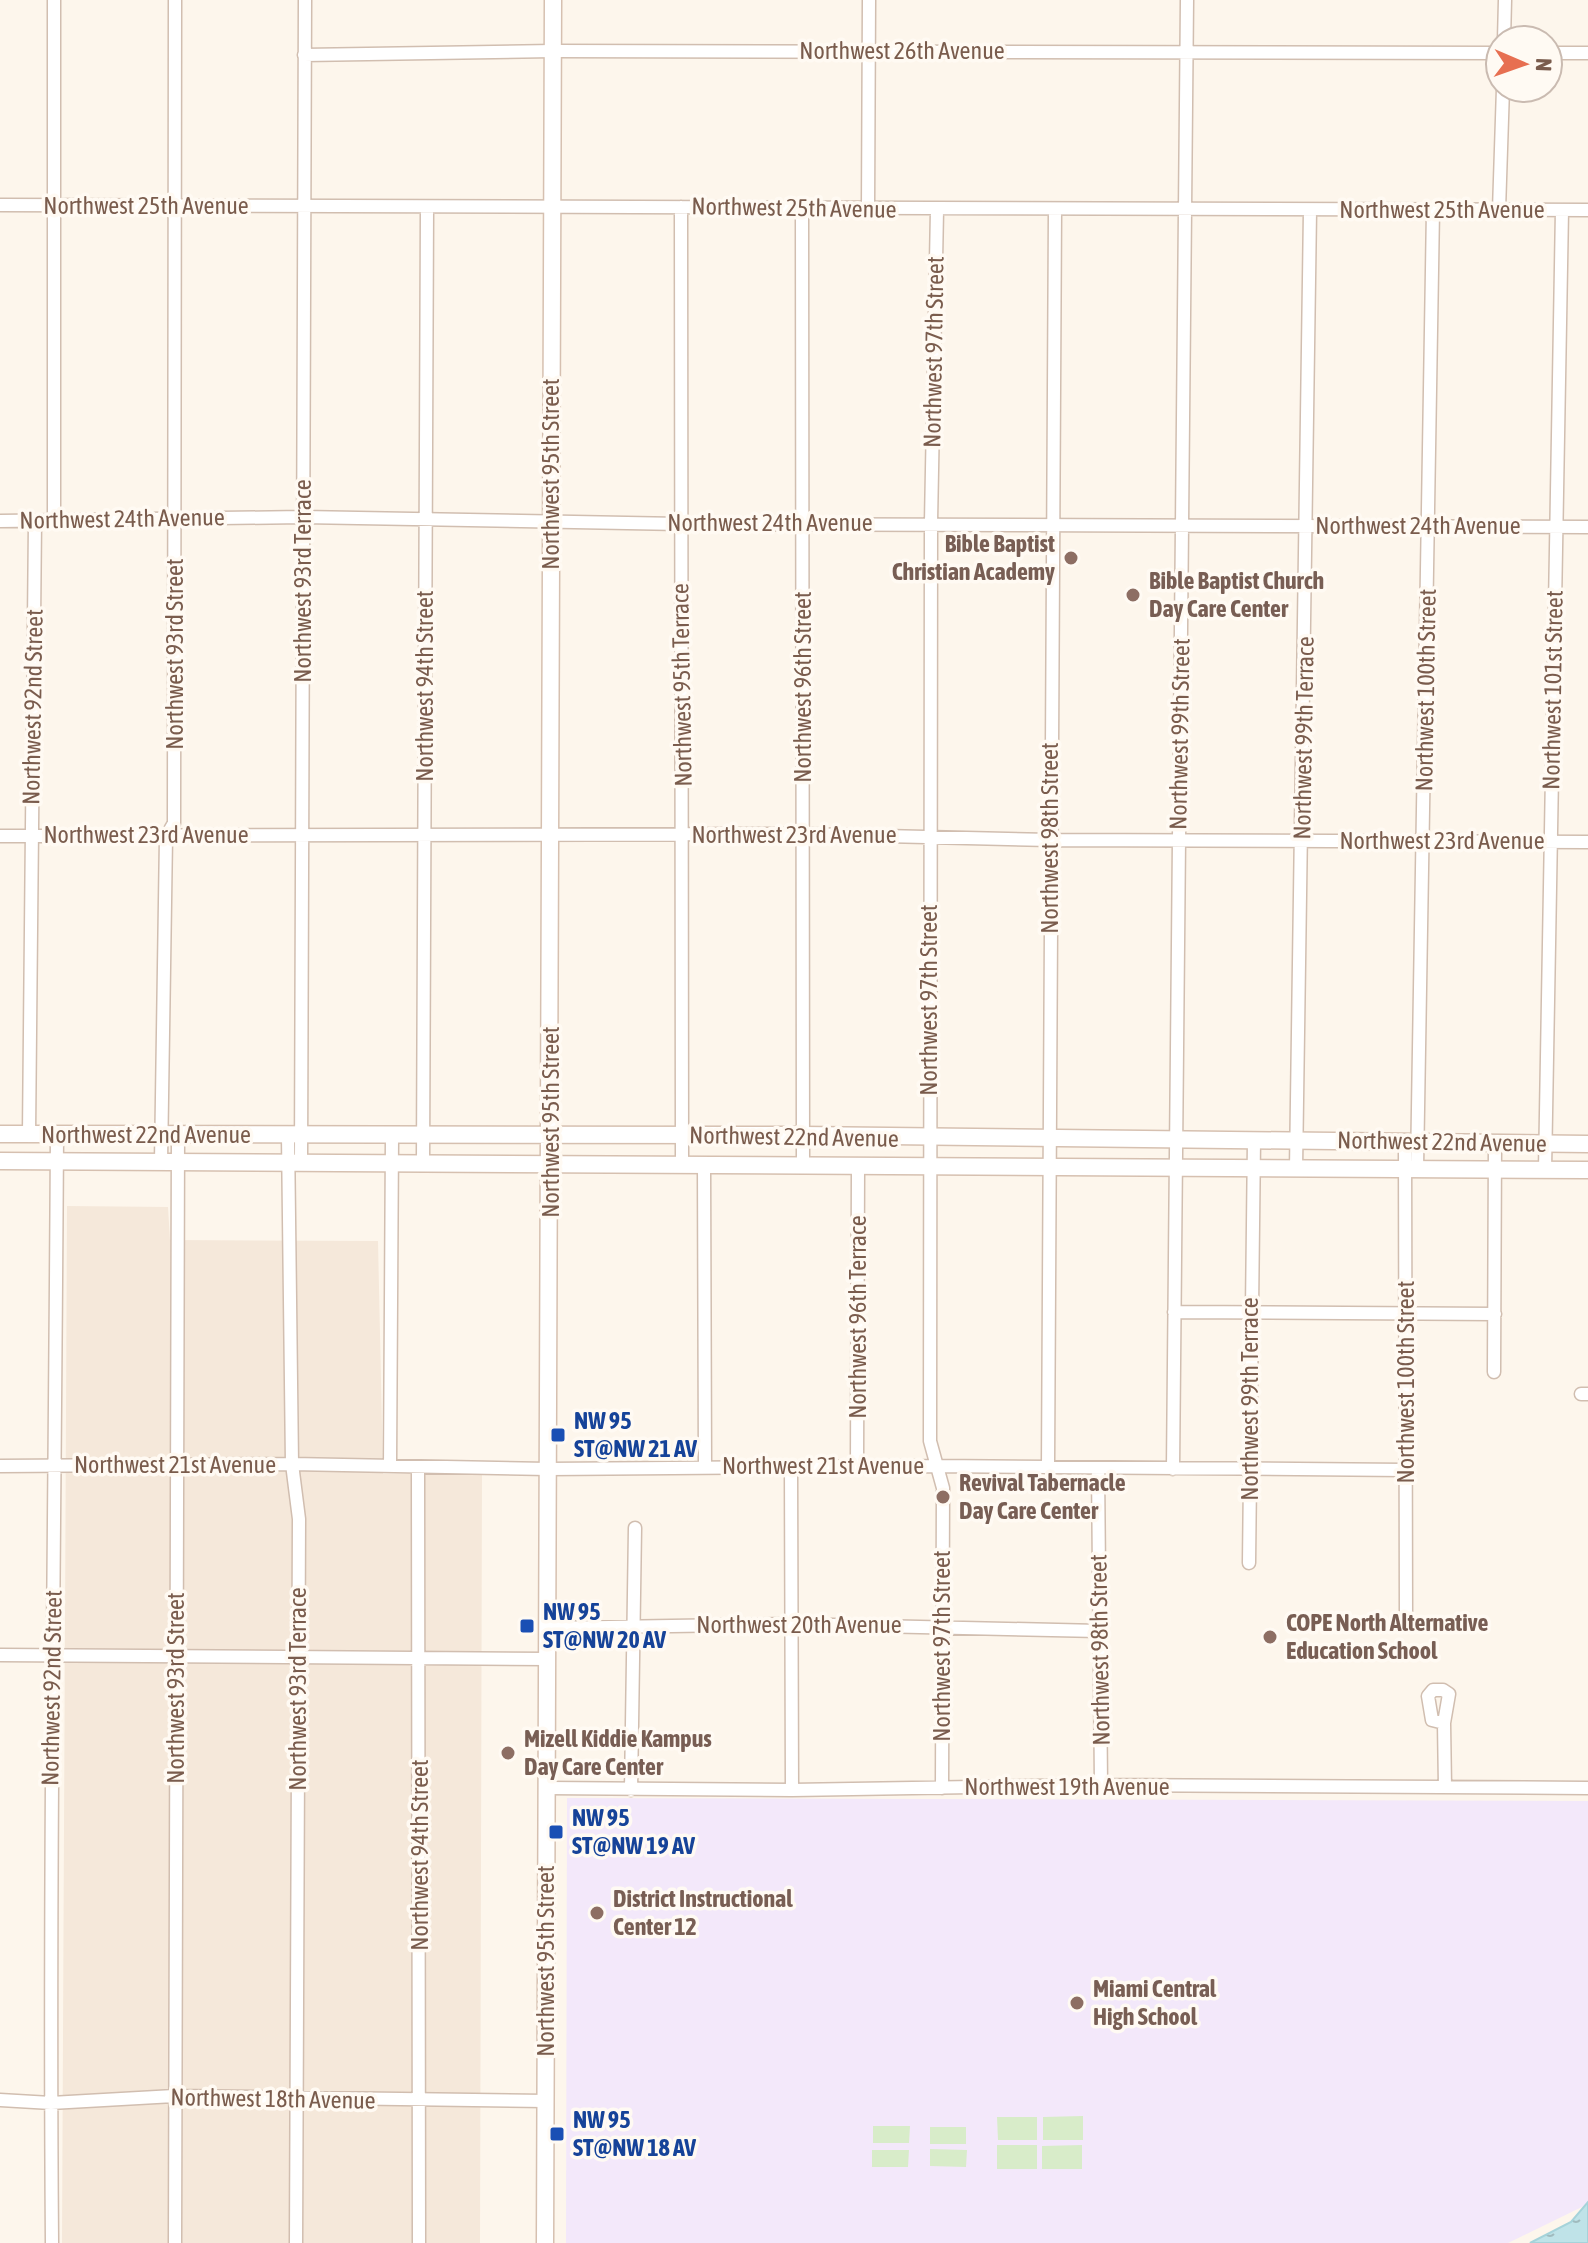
<svg xmlns="http://www.w3.org/2000/svg" width="1588" height="2243" font-family="'Asap Condensed',sans-serif">
<style>
.residential{fill:#f5e8da}
.education{fill:#f3e8fa}
.grass{fill:#d8ecc9}
.water{fill:url(#water-ripples);stroke:#a5d3da;stroke-width:2}
.lines{fill:none;stroke-linecap:round;stroke-linejoin:round}
.street-casing{stroke:#d1beb0;stroke-width:15}
.secondary-casing{stroke:#d6c0b0;stroke-width:19}
.street{stroke:#fff;stroke-width:12}
.secondary{stroke:#fff;stroke-width:16}
.education-dot{fill:#8d6e63;stroke:#fffaf3;stroke-width:3}
.transit-dot{fill:#1a4fb4;stroke:#fffaf3;stroke-width:3}
.labels{text-anchor:middle;stroke-width:7;stroke-linejoin:round;paint-order:stroke}
.street-label{font-size:24px;fill:#7a5c4d;stroke:#fffaf3}
.education-label{font-size:24px;font-weight:bold;fill:#785e54;stroke:#fffaf3;text-anchor:start}
.transit-label{font-size:24px;font-weight:bold;fill:#164399;stroke:#fffaf3;text-anchor:start}
</style>
<defs>
<pattern id="water-ripples" width="26" height="14" patternUnits="userSpaceOnUse" patternTransform="scale(2)"><rect width="26" height="14" fill="#bfe3e8"/><path d="M2 4q2-2 4 0t4 0M15 11q2-2 4 0t4 0" fill="none" stroke="#a0bbbe"/></pattern>
</defs>
<rect width="100%" height="100%" fill="#fdf6ec"/>
<!-- residential -->
<path class="residential" d="M67,1206l101,1 2,33 208,1 5,233 99,-1 -2,770h-418z"/>
<!-- education -->
<path class="education" d="M567,1798l1021,3v403l-80,39h-942z"/>
<!-- grass -->
<path class="grass" d="M1083,2116v24h-40v-23z
M997,2117h40v23h-39z
M873,2126h37l-1,17h-36z
M930,2127h36v17h-36z
M997,2145h40v24h-40z
M1082,2145v24h-40v-23z
M930,2149l37,1 -1,17 -36,-1z
M872,2150h37l-1,17h-36z"/>
<!-- water -->
<path class="water" d="M1588,2202v41h-58l41,-21z"/>
<g class="lines">
<defs>
<path id="street" d="M54,0v520
M1504,40l1,-40
M1548,53h40
M304,55l249,-4 947,2
M0,205l1588,5
M681,207l1,957
M802,208l1,959
M868,209l1,-209
M937,210l-6,312 -1,919 13,47 -1,300
M1499,210l4,-122
M0,521l303,-4 377,7 908,3
M0,836l802,-2 248,6 538,2
M29,1134l6,-613
M288,1136l4,328 7,55 -3,724
M1405,1142l1,480
M161,1162l5,-325 8,-14 1,-823
M301,1163l4,-1163
M423,1163l4,-954
M704,1164l1,302
M1296,1169l14,-958
M1417,1169l16,-959
M1545,1170l17,-960
M1174,1312l321,2
M1494,1372l1,-229
M1581,1394h7
M0,1466l292,-2 256,5 389,-3 469,4
M390,1466l2,-329
M791,1466l1,324
M857,1466l1,-298
M418,1467l1,776
M1048,1467l7,-1257
M1098,1468l3,317
M1173,1469l14,-1469
M1249,1563l5,-423
M548,1628l241,-4 310,7
M0,1655l548,4
M1444,1723l-12,-3 -4,-24 5,-6h10l6,4 -5,29 1,64
M547,1788l245,2 309,-5 487,3
M631,1790l4,-262
M0,2100l51,3 123,-7 372,5
M52,2243c-3,-370 3,-739 5,-1109
M175,2243l3,-1109"/>
<path id="secondary" d="M0,1134l803,1 785,9
M0,1161l1588,9
M545,2243l8,-2243"/>
</defs>
<!-- street casing -->
<use href="#street" class="street-casing"/>
<!-- secondary casing -->
<use href="#secondary" class="secondary-casing"/>
<!-- street -->
<use href="#street" class="street"/>
<!-- secondary -->
<use href="#secondary" class="secondary"/>
</g>
<!-- markers -->
<g class="education-dot">
<circle cx="1071" cy="558" r="8"/>
<circle cx="1133" cy="595" r="8"/>
<circle cx="943" cy="1497" r="8"/>
<circle cx="1270" cy="1637" r="8"/>
<circle cx="508" cy="1753" r="8"/>
<circle cx="597" cy="1913" r="8"/>
<circle cx="1077" cy="2003" r="8"/>
</g>
<g class="transit-dot">
<rect x="550" y="1427" width="16" height="16" rx="4"/>
<rect x="519" y="1618" width="16" height="16" rx="4"/>
<rect x="548" y="1824" width="16" height="16" rx="4"/>
<rect x="549" y="2126" width="16" height="16" rx="4"/>
</g>
<g class="labels">
<!-- street labels -->
<g class="street-label">
<text x="902" y="59">Northwest 26th Avenue</text>
<text x="146" y="214">Northwest 25th Avenue</text>
<text transform="translate(794 208) rotate(1)" y="8">Northwest 25th Avenue</text>
<text x="1442" y="218">Northwest 25th Avenue</text>
<text transform="translate(934 352) rotate(-89)" y="8">Northwest 97th Street</text>
<text transform="translate(551 474) rotate(-90)" y="8">Northwest 95th Street</text>
<text transform="translate(122 519) rotate(-1)" y="8">Northwest 24th Avenue</text>
<text x="770" y="531">Northwest 24th Avenue</text>
<text x="1418" y="534">Northwest 24th Avenue</text>
<text transform="translate(303 581) rotate(-90)" y="8">Northwest 93rd Terrace</text>
<text transform="translate(175 654) rotate(-90)" y="8">Northwest 93rd Street</text>
<text transform="translate(682 685) rotate(-91)" y="8">Northwest 95th Terrace</text>
<text transform="translate(425 686) rotate(-90)" y="8">Northwest 94th Street</text>
<text transform="translate(803 687) rotate(-90)" y="8">Northwest 96th Street</text>
<text transform="translate(1426 690) rotate(-89)" y="8">Northwest 100th Street</text>
<text transform="translate(1553 690) rotate(-89)" y="8">Northwest 101st Street</text>
<text transform="translate(33 707) rotate(-89)" y="8">Northwest 92nd Street</text>
<text transform="translate(1180 734) rotate(-89)" y="8">Northwest 99th Street</text>
<text transform="translate(1304 738) rotate(-89)" y="8">Northwest 99th Terrace</text>
<text x="146" y="843">Northwest 23rd Avenue</text>
<text x="794" y="843">Northwest 23rd Avenue</text>
<text transform="translate(1050 838) rotate(-90)" y="8">Northwest 98th Street</text>
<text x="1442" y="849">Northwest 23rd Avenue</text>
<text transform="translate(929 1000) rotate(-90)" y="8">Northwest 97th Street</text>
<text transform="translate(551 1122) rotate(-90)" y="8">Northwest 95th Street</text>
<text x="146" y="1143">Northwest 22nd Avenue</text>
<text transform="translate(794 1137) rotate(1)" y="8">Northwest 22nd Avenue</text>
<text transform="translate(1442 1142) rotate(1)" y="8">Northwest 22nd Avenue</text>
<text transform="translate(858 1317) rotate(-90)" y="8">Northwest 96th Terrace</text>
<text transform="translate(1406 1382) rotate(-90)" y="8">Northwest 100th Street</text>
<text transform="translate(1250 1399) rotate(-90)" y="8">Northwest 99th Terrace</text>
<text x="175" y="1473">Northwest 21st Avenue</text>
<text x="823" y="1474">Northwest 21st Avenue</text>
<text x="799" y="1633">Northwest 20th Avenue</text>
<text transform="translate(942 1646) rotate(-90)" y="8">Northwest 97th Street</text>
<text transform="translate(1100 1650) rotate(-91)" y="8">Northwest 98th Street</text>
<text transform="translate(52 1688) rotate(-89)" y="8">Northwest 92nd Street</text>
<text transform="translate(176 1688) rotate(-90)" y="8">Northwest 93rd Street</text>
<text transform="translate(298 1689) rotate(-90)" y="8">Northwest 93rd Terrace</text>
<text x="1067" y="1795">Northwest 19th Avenue</text>
<text transform="translate(420 1855) rotate(-90)" y="8">Northwest 94th Street</text>
<text transform="translate(546 1961) rotate(-90)" y="8">Northwest 95th Street</text>
<text transform="translate(273 2099) rotate(1)" y="8">Northwest 18th Avenue</text>
</g>
<!-- education labels -->
<g class="education-label">
<text x="1055" y="552" text-anchor="end">Bible Baptist<tspan x="1055" dy="28">Christian Academy</tspan></text>
<text x="1149" y="589">Bible Baptist Church<tspan x="1149" dy="28">Day Care Center</tspan></text>
<text x="959" y="1491">Revival Tabernacle<tspan x="959" dy="28">Day Care Center</tspan></text>
<text x="1286" y="1631">COPE North Alternative<tspan x="1286" dy="28">Education School</tspan></text>
<text x="524" y="1747">Mizell Kiddie Kampus<tspan x="524" dy="28">Day Care Center</tspan></text>
<text x="613" y="1907">District Instructional<tspan x="613" dy="28">Center 12</tspan></text>
<text x="1093" y="1997">Miami Central<tspan x="1093" dy="28">High School</tspan></text>
</g>
<!-- transit labels -->
<g class="transit-label">
<text x="574" y="1429">NW 95<tspan x="574" dy="28">ST@NW 21 AV</tspan></text>
<text x="543" y="1620">NW 95<tspan x="543" dy="28">ST@NW 20 AV</tspan></text>
<text x="572" y="1826">NW 95<tspan x="572" dy="28">ST@NW 19 AV</tspan></text>
<text x="573" y="2128">NW 95<tspan x="573" dy="28">ST@NW 18 AV</tspan></text>
</g>
</g>
<!-- north arrow -->
<g transform="translate(1524 64) rotate(92)"><circle r="38" fill="#fffaf3" stroke="#cabbb1" stroke-width="2"/>
<path d="M0-6L14 30L0 20L-14 30Z" fill="#e76f51"/>
<text y="-12" font-size="22" font-weight="bold" text-anchor="middle" fill="#7a5c4d">N</text>
</g>
</svg>
